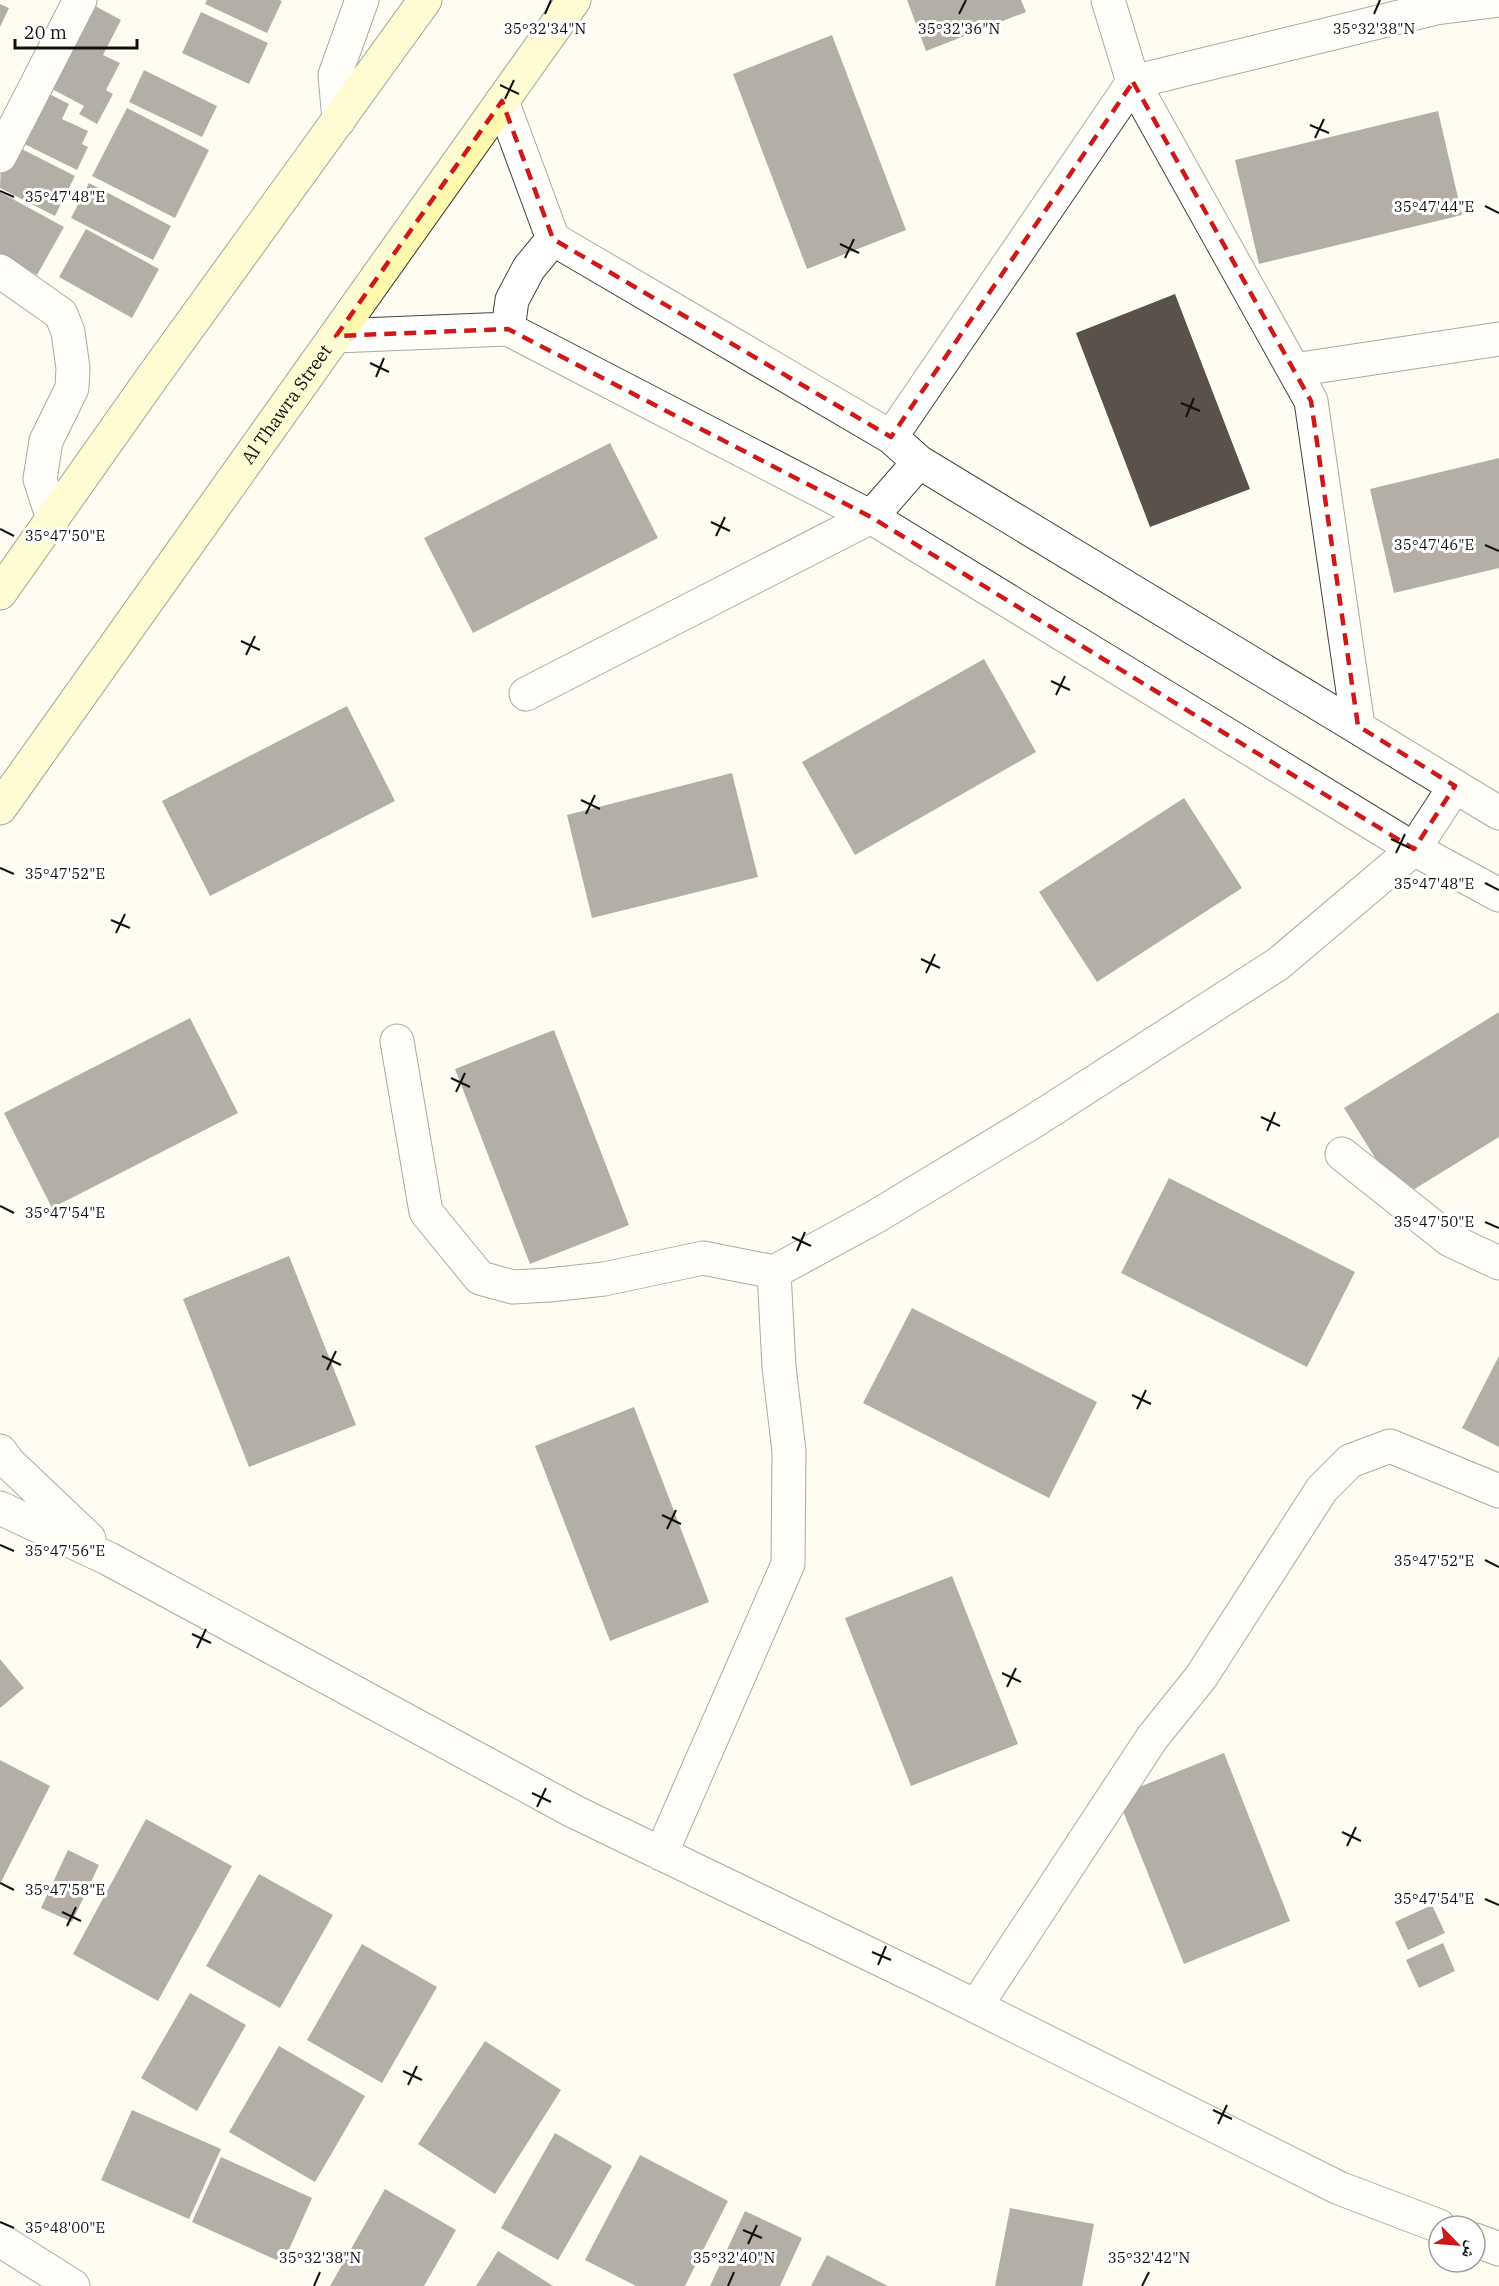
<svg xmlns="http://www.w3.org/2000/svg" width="1499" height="2286" font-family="'IBM Plex Serif','Noto Naskh Arabic',serif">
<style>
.building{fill:#5a514b}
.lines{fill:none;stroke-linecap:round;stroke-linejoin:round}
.minor-casing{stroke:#434343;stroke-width:35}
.secondary-casing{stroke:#323232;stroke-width:35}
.minor{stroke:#fff;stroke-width:33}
.secondary{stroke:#fff9ad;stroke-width:33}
.marked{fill:none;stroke:#cf181a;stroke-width:4.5;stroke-dasharray:12 8;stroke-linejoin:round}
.ticks{fill:none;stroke:#101010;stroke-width:2}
.labels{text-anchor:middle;stroke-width:6;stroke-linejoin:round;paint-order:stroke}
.street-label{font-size:18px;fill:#101010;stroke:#fff}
.ticks-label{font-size:15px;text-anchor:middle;fill:#101010;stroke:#fff;stroke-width:6;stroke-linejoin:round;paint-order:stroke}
</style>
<rect width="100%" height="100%" fill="#fffdf2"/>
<!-- building -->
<path class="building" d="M84,0l37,20 -18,35 17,8 -14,27 7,4 -16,30 -18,-10 5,-8 -60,-32z
M207,0h72l3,1 -15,32 -62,-29z
M907,0h114l5,12 -100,39z
M0,4l9,4 -9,19z
M201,12l67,31 -19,41 -67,-31z
M832,35l74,195 -99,39 -74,-195z
M144,70l73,36 -15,31 -73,-35z
M24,81l45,23 -7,15 26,12 -6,13 6,3 -11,23 -77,-38z
M127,108l82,42 -34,68 -83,-42z
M1438,111l24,104 -203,49 -24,-104z
M2,139l73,37 -20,40 -55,-28z
M89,183l82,43 -18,34 -82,-42z
M0,192l64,35 -27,48 -37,-20z
M86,229l73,40 -27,49 -73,-41z
M1175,294l75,195 -100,38 -74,-194z
M610,443l48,95 -185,95 -49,-95z
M1499,458v110l-105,25 -24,-104z
M984,659l52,93 -181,103 -53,-93z
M347,706l48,95 -185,95 -48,-95z
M732,773l26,104 -166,41 -25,-103z
M1184,798l58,90 -145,94 -58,-90z
M1499,1012v125l-99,61 -56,-90z
M190,1018l48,95 -186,95 -48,-95z
M554,1030l75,195 -99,39 -75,-195z
M1169,1178l186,94 -48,95 -186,-94z
M289,1256l67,169 -107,42 -66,-168z
M912,1308l185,94 -48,96 -186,-95z
M1499,1356v91l-37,-19z
M634,1407l75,195 -99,39 -75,-195z
M952,1576l66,168 -107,42 -66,-168z
M0,1659l24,29 -24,20z
M1224,1753l66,168 -106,43 -67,-168z
M0,1760l50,26 -50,98z
M146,1819l86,47 -74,135 -85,-47z
M68,1850l31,15 -27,57 -31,-14z
M259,1874l74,41 -53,93 -74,-42z
M1432,1905l13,28 -37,17 -13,-28z
M1443,1943l12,28 -36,17 -13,-28z
M362,1944l75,43 -55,96 -75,-43z
M190,1993l56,32 -49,86 -56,-33z
M485,2041l76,49 -66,104 -77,-50z
M279,2046l86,50 -50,86 -86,-50z
M132,2110l89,39 -32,70 -88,-39z
M555,2133l57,33 -54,94 -57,-32z
M640,2155l88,46 -43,85h-49l-51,-26z
M221,2157l91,41 -29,65 -91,-41z
M385,2189l71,41 -32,56h-94z
M1010,2208l84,16 -12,62h-87z
M745,2211l57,27 -22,48h-70z
M498,2251l55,35h-77z
M827,2255l61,31h-77z"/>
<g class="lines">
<defs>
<path id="minor" d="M1108,0l25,82 178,319 47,325
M502,101l51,138 338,198 28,25 580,351
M339,120l-4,-45 27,-75
M0,156l80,-156
M0,271l61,43 7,18 5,36 -1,20 -26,53 -6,38 13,40
M508,329l4,-29 17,-32 24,-29
M336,336l172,-7 363,188 543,332 85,46
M1294,370l205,-31
M891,437l242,-355 303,-74 63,-8
M526,694l345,-177 48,-55
M397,1041l29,171 54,66 33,9 36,-2 55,-6 99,-21 71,14
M1342,1154l108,86 49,23
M0,1451l9,12 80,76
M0,1508l109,51 464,252 352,170 414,207 100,38
M661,1854l127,-290 1,-113 -10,-84 -5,-95 101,-55 159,-96 244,-157 136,-115 41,-63
M976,2006l176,-268 49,-61 121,-188 28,-28 40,-15 109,45
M0,2240l73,46
M1475,2240l24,9"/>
<g id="secondary">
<path d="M0,593l151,-214 274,-379"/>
<path id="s1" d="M0,808l574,-808"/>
</g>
</defs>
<!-- minor casing -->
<use href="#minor" class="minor-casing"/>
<!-- secondary casing -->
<use href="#secondary" class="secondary-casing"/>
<!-- minor -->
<use href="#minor" class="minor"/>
<!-- secondary -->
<use href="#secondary" class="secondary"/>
</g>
<!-- marked area -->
<path d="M0 0H1499V2286H0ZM1133,82l178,319 47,325 97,60 -41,63 -543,-332 -363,-188 -172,7 166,-235 51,138 338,198z" fill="#fffdf2" fill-opacity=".55" fill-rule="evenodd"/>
<path class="marked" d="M1133,82l178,319 47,325 97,60 -41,63 -543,-332 -363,-188 -172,7 166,-235 51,138 338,198z"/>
<!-- ticks -->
<path class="ticks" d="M545,14l6,-14M959,14l7,-14M1374,14l6,-14M500,85l19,9M505,99l9,-19M1310,125l19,8M1315,138l9,-19M0,191l14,6M1485,206l14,7M840,244l19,9M845,258l9,-19M370,363l19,9M376,377l8,-19M1181,403l19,8M1186,417l8,-19M711,522l19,9M0,529l14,7M716,536l9,-19M1485,545l14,6M241,641l19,9M246,655l9,-19M1051,681l19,9M1056,695l9,-19M581,800l19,9M586,814l9,-19M1391,839l19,9M1396,853l9,-19M0,868l14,6M1485,883l14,7M111,920l19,8M116,933l9,-19M921,959l19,9M926,973l9,-19M451,1078l19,9M456,1092l9,-19M1261,1117l19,9M1267,1131l8,-19M0,1206l14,7M1485,1222l14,6M792,1237l19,9M797,1251l8,-19M322,1356l19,9M327,1370l9,-19M1132,1395l19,9M1137,1409l9,-19M662,1515l19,9M667,1529l9,-19M0,1545l14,6M1485,1560l14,7M192,1634l19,9M197,1648l9,-19M1002,1673l19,9M1007,1687l9,-19M532,1793l19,9M537,1807l9,-19M1342,1832l19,9M1347,1846l9,-19M0,1883l14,7M1485,1899l14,6M62,1912l19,9M67,1926l9,-19M872,1952l19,8M878,1965l8,-19M403,2071l19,9M408,2085l9,-19M1213,2110l19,9M1218,2124l9,-19M0,2222l14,6M743,2230l19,8M748,2244l9,-19M314,2286l6,-14M728,2286l6,-14M1142,2286l7,-14"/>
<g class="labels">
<!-- street labels -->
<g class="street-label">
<text dy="6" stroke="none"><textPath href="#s1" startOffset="495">Al Thawra Street</textPath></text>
</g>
</g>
<g class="ticks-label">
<text x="545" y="34">35°32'34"N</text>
<text x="959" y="34">35°32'36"N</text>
<text x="1374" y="34">35°32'38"N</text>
<text x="65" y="202">35°47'48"E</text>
<text x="1434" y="212">35°47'44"E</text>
<text x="65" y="541">35°47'50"E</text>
<text x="1434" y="550">35°47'46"E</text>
<text x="65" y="879">35°47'52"E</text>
<text x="1434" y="889">35°47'48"E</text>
<text x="65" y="1218">35°47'54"E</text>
<text x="1434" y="1227">35°47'50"E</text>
<text x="65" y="1556">35°47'56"E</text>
<text x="1434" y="1566">35°47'52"E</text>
<text x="65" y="1895">35°47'58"E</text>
<text x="1434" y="1904">35°47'54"E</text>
<text x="65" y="2233">35°48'00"E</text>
<text x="320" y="2263">35°32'38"N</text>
<text x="734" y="2263">35°32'40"N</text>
<text x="1149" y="2263">35°32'42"N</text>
</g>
<!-- north arrow -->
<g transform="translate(1457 2244) rotate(115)"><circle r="28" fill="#ffffff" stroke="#9f9f9f" stroke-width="1.5"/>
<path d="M0-4.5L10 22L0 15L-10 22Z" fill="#cf181a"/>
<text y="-9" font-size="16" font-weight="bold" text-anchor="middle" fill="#101010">ش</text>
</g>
<!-- scale -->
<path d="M15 39v9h122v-9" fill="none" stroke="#101010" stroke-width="3"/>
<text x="24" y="39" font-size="18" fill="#101010" stroke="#ffffff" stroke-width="4.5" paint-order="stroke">20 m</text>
</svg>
